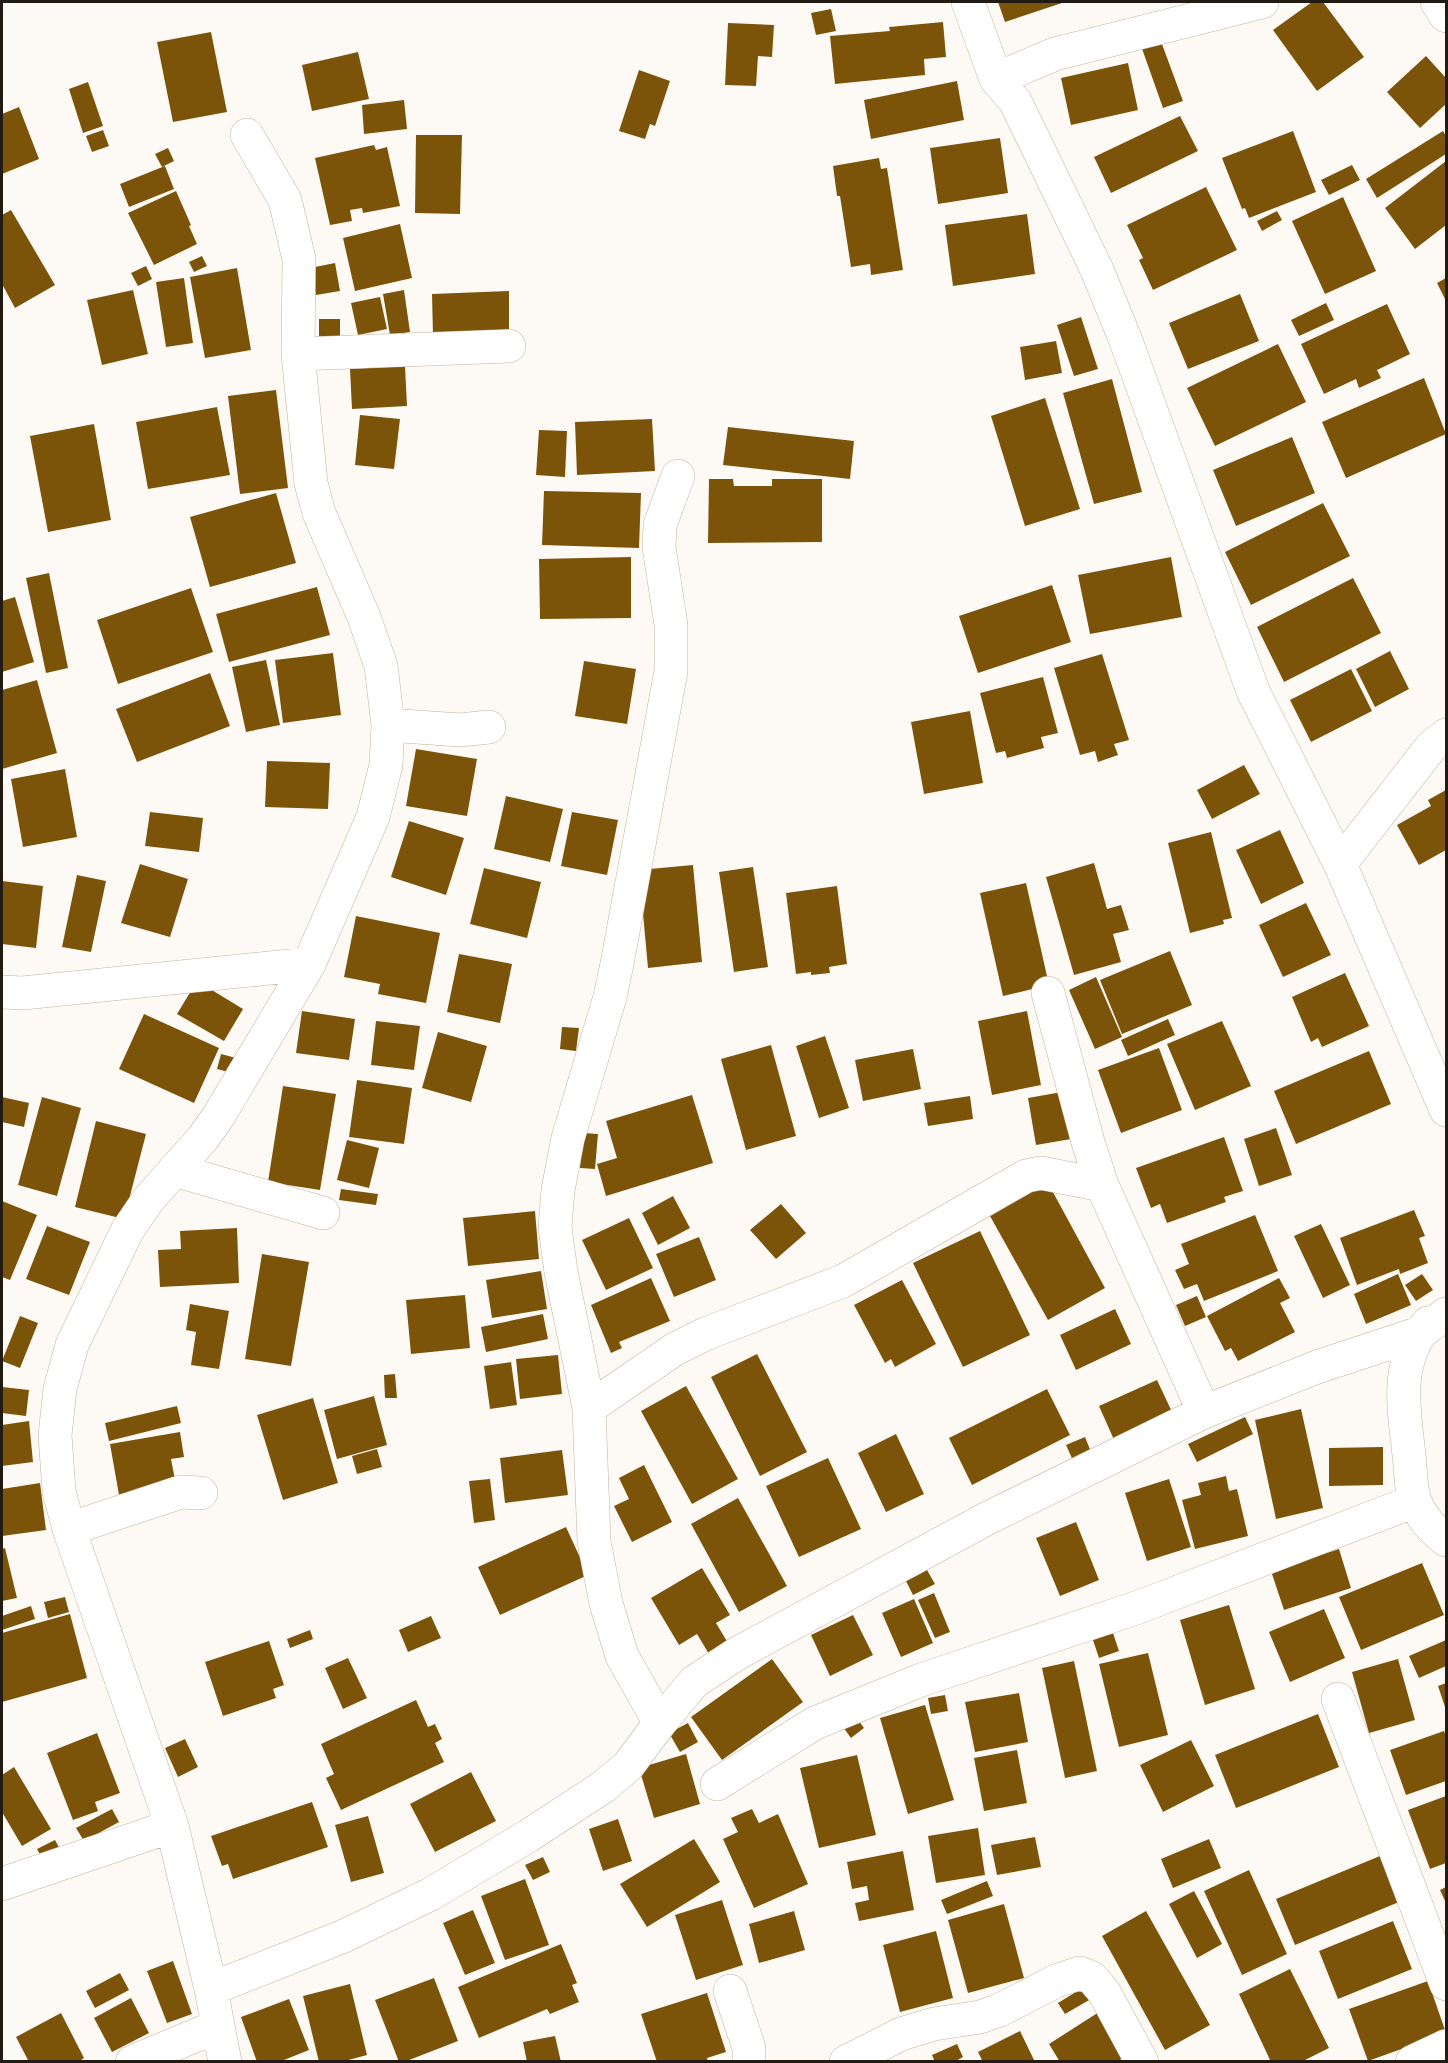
<svg xmlns="http://www.w3.org/2000/svg" width="1448" height="2063" font-family="'Asap Condensed',sans-serif">
<style>
.building{fill:#7c5409}
.lines{fill:none;stroke-linecap:round;stroke-linejoin:round}
.minor-casing{stroke:#c2b39e;stroke-width:34}
.minor{stroke:#fff;stroke-width:33}
</style>
<rect width="100%" height="100%" fill="#fdfaf5"/>
<!-- building -->
<path class="building" d="M998,2h67l-60,20z
M1312,2h11l41,55 -47,34 -44,-61z
M831,9l5,22 -20,4 -5,-22z
M943,22l3,35 -22,2 1,16 -90,9 -5,-48 60,-5 -1,-4z
M728,23l46,2 -2,32 -14,-1 -2,30 -31,-1z
M211,32l16,80 -54,10 -16,-80z
M1159,36l24,65 -20,7 -23,-65z
M358,52l11,47 -57,12 -10,-46z
M1426,56l20,22v26l-26,24 -33,-36z
M1128,63l10,47 -67,15 -10,-47z
M639,70l31,11 -15,45 -5,-2 -5,15 -26,-8z
M957,81l7,39 -93,19 -7,-39z
M88,82l15,44 -20,7 -14,-44z
M404,100l3,29 -43,5 -2,-29z
M19,107l20,52 -37,15v-60z
M1180,116l18,35 -87,42 -17,-36z
M103,130l6,16 -17,6 -6,-16z
M1293,131l23,61 -67,26 -4,-10 -3,1 -20,-51z
M1443,131l3,5v18l-69,44 -11,-19z
M416,135h46l-2,79 -45,-1z
M1000,138l8,55 -70,11 -8,-56z
M374,145l2,5 11,-3 13,59 -37,7 -1,-5 -12,2 2,11 -22,4 -15,-67z
M168,148l6,13 -12,6 -7,-13z
M879,158l2,11 6,-1 16,102 -32,5 -1,-11 -19,3 -11,-71h-3l-4,-30z
M1446,161v64l-31,24 -30,-41z
M1352,165l8,15 -31,15 -8,-15z
M165,166l9,23 -45,18 -9,-23z
M1206,187l31,63 -84,40 -14,-30 4,-2 -16,-33z
M176,191l15,34 -2,1 8,18 -43,21 -26,-52z
M1343,197l33,74 -51,23 -33,-73z
M11,210l44,75 -40,23 -13,-24v-69z
M1277,211l5,9 -20,11 -5,-10z
M1027,214l8,60 -82,12 -8,-61z
M400,224l12,54 -57,13 -12,-53z
M202,256l5,10 -13,6 -5,-10z
M335,263l5,28 -24,4 -6,-27z
M146,266l6,13 -14,7 -7,-13z
M237,268l14,82 -46,8 -15,-81z
M184,278l9,65 -27,4 -10,-65z
M1446,278v23l-9,-18z
M133,290l15,64 -46,11 -15,-65z
M404,290l6,42 -20,3 -7,-41z
M509,291v42l-76,3 -1,-42z
M1240,294l19,47 -71,28 -19,-46z
M380,297l7,32 -29,6 -7,-32z
M1326,303l8,17 -35,16 -8,-16z
M1387,304l23,50 -33,16 4,8 -22,10 -3,-9 -32,15 -23,-50z
M1081,317l17,52 -24,7 -17,-51z
M319,319h21v27h-21z
M1056,341l6,32 -37,7 -5,-33z
M1278,344l28,58 -91,44 -28,-58z
M405,366l2,40 -55,3 -2,-40z
M1424,378l22,56 -100,44 -24,-56z
M1112,379l30,113 -48,12 -31,-111z
M276,390l12,98 -48,6 -12,-98z
M1045,398l35,111 -55,17 -34,-110z
M217,407l13,68 -82,14 -12,-67z
M360,415l40,4 -6,50 -39,-4z
M652,419l3,52 -78,4 -2,-53z
M94,424l17,96 -63,12 -18,-96z
M728,427l126,14 -4,38 -127,-14z
M539,430l28,1 -2,46 -29,-2z
M1292,437l23,56 -79,33 -23,-56z
M709,479h24l1,7h38v-7h50v63l-114,1z
M544,491l97,2 -2,55 -97,-3z
M276,493l20,70 -86,24 -20,-70z
M1323,503l27,53 -99,49 -26,-53z
M631,557v61l-91,1 -1,-60z
M1171,557l11,60 -92,17 -12,-59z
M49,573l19,95 -22,5 -20,-95z
M1353,578l28,55 -97,49 -27,-55z
M1052,585l19,57 -93,31 -19,-57z
M317,587l13,48 -101,27 -13,-48z
M191,588l22,64 -95,32 -21,-64z
M15,597l19,65 -32,10v-71z
M1390,651l19,38 -34,18 -19,-38z
M333,653l8,62 -58,8 -8,-63z
M1102,654l27,86 -15,4 4,11 -20,7 -3,-11 -15,4 -26,-87z
M266,660l14,65 -34,7 -14,-65z
M584,661l52,8 -9,55 -52,-8z
M1351,669l21,42 -61,31 -21,-42z
M210,673l20,53 -93,36 -21,-53z
M1043,677l15,56 -17,4 3,11 -37,10 -2,-7 -9,2 -16,-60z
M37,680l20,73 -55,16v-79z
M970,711l13,72 -59,11 -13,-72z
M416,749l61,10 -10,57 -61,-10z
M267,761l63,2 -2,46 -63,-2z
M1244,765l16,29 -48,25 -15,-29z
M65,769l12,68 -54,10 -12,-68z
M1446,790v60l-27,15 -22,-40 34,-19 -3,-6z
M506,796l57,13 -13,53 -56,-13z
M150,812l53,6 -4,34 -54,-6z
M572,812l46,8 -11,55 -46,-9z
M409,821l55,17 -18,57 -55,-18z
M1280,830l24,53 -43,21 -25,-54z
M1211,832l21,86 -9,2 1,4 -34,9 -22,-90z
M1094,863l13,46 14,-4 8,25 -16,4 8,28 -47,13 -28,-98z
M140,864l48,15 -18,58 -49,-14z
M693,865l9,97 -54,6 -9,-98z
M753,867l15,100 -34,5 -15,-100z
M484,868l57,14 -14,56 -57,-14z
M77,875l29,6 -15,71 -29,-5z
M2,881l41,5 -7,62 -34,-4z
M1026,883l23,102 -46,11 -23,-103z
M837,886l10,78 -18,3 1,6 -19,2v-3l-15,2 -10,-81z
M1306,903l25,52 -48,22 -24,-52z
M356,916l84,17 -14,70 -48,-9 2,-10 -36,-7z
M1170,951l22,54 -70,29 -22,-54z
M459,954l53,10 -12,59 -53,-11z
M1345,973l24,53 -47,21 -4,-9 -7,4 -19,-45z
M1096,977l26,60 -27,12 -26,-59z
M197,981l46,28 -19,32 -47,-27z
M302,1011l53,8 -6,41 -53,-7z
M1027,1011l14,74 -49,10 -14,-74z
M144,1014l75,34 -25,55 -75,-34z
M1168,1019l7,16 -47,21 -7,-16z
M376,1021l44,5 -6,44 -43,-5z
M1222,1021l29,65 -56,24 -28,-66z
M562,1027l17,1 -3,23 -16,-2z
M438,1032l49,14 -16,56 -49,-14z
M825,1036l24,72 -30,10 -23,-72z
M771,1045l25,91 -50,14 -25,-91z
M1159,1048l23,62 -61,23 -23,-63z
M913,1049l8,40 -58,12 -8,-41z
M1369,1051l22,53 -95,40 -22,-53z
M221,1054l15,4 -4,15 -15,-4z
M357,1080l55,8 -8,56 -55,-7z
M283,1086l53,8 -16,96 -52,-8z
M1062,1092l9,47 -35,6 -8,-47z
M692,1095l21,68 -107,33 -9,-32 20,-6 -11,-37z
M970,1096l3,23 -45,7 -4,-23z
M2,1097l27,6 -5,24 -22,-5z
M42,1097l39,11 -24,88 -39,-11z
M96,1121l50,13 -22,85 -49,-12z
M1276,1128l16,47 -33,11 -15,-47z
M583,1133l15,1 -3,35 -15,-1z
M1224,1137l19,54 -19,6 2,5 -59,21 -7,-19 -9,4 -15,-40z
M347,1140l32,8 -10,40 -32,-8z
M1048,1183l57,105 -57,32 -58,-104z
M341,1189l37,5 -2,11 -37,-5z
M673,1196l17,32 -32,17 -16,-32z
M2,1201l35,14 -27,65 -8,-3z
M781,1204l25,29 -30,26 -26,-29z
M1414,1210l11,26 -6,2 9,25 -28,11 -1,-5 -42,16 -17,-47z
M535,1211l4,48 -71,7 -5,-48z
M1255,1215l23,56 -74,30 -7,-17 -13,5 -9,-19 14,-6 -8,-20z
M629,1218l24,50 -47,22 -24,-50z
M1321,1224l29,61 -27,13 -29,-62z
M47,1226l43,16 -21,53 -43,-16z
M237,1228l2,55 -79,4 -2,-37 23,-1 -1,-18z
M980,1231l50,104 -67,32 -50,-104z
M699,1237l17,43 -42,17 -18,-43z
M262,1254l47,8 -18,104 -46,-7z
M541,1271l6,38 -55,9 -6,-38z
M1398,1274l13,31 -45,19 -12,-30z
M1422,1274l11,16 -17,11 -11,-16z
M651,1278l19,43 -51,21 3,6 -11,5 -20,-48z
M1279,1278l11,20 -10,5 15,29 -57,29 -7,-13 -6,3 -18,-35z
M902,1280l34,64 -41,23 -4,-8 -6,4 -31,-58z
M465,1295l5,53 -59,6 -5,-54z
M1197,1296l9,21 -21,9 -9,-21z
M190,1304l39,7 -10,58 -28,-4 5,-33 -10,-2z
M1115,1309l16,35 -55,26 -16,-35z
M543,1314l5,25 -62,13 -5,-25z
M20,1316l18,7 -18,45 -18,-7z
M757,1354l50,98 -47,24 -49,-99z
M558,1355l4,39 -42,5 -4,-40z
M511,1362l6,43 -27,4 -6,-43z
M395,1374l2,24h-12l-1,-23z
M1157,1380l16,34 -58,28 -16,-36z
M686,1386l52,93 -46,25 -51,-93z
M2,1387l27,3 -3,26 -24,-3z
M1047,1389l23,46 -98,50 -23,-47z
M374,1396l13,49 -50,14 -13,-49z
M313,1398l25,85 -55,17 -26,-85z
M177,1406l4,17 -72,18 -4,-18z
M1301,1409l22,99 -47,11 -21,-99z
M1245,1417l8,17 -56,28 -9,-18z
M29,1421l4,41 -31,4v-41z
M180,1432l4,25 -13,2 5,26 -57,10 -9,-51z
M896,1434l28,60 -38,18 -28,-59z
M1085,1437l8,20 -18,8 -9,-20z
M1383,1447v38l-54,1v-38z
M377,1449l5,18 -25,7 -5,-18z
M562,1450l6,45 -63,8 -5,-45z
M828,1458l33,71 -62,28 -33,-71z
M644,1465l28,57 -40,20 -18,-36 15,-7 -10,-21z
M1226,1476l3,15 8,-2 11,47 -53,13 -13,-49 19,-5 -3,-12z
M490,1479l5,41 -21,3 -5,-42z
M1169,1479l22,68 -44,14 -22,-68z
M40,1483l6,47 -44,6v-47z
M738,1498l49,88 -48,26 -48,-88z
M1076,1522l23,58 -39,16 -24,-58z
M566,1527l22,48 -88,40 -22,-48z
M5,1548l12,50 -15,3v-52z
M1339,1549l12,39 -67,22 -13,-39z
M1422,1563l22,52 -83,35 -22,-53z
M702,1568l28,47 -14,8 12,20 -19,11 -12,-20 -18,11 -28,-47z
M927,1570l8,14 -22,11 -7,-14z
M934,1593l16,39 -15,6 -17,-38z
M65,1597l4,15 -21,6 -4,-16z
M914,1599l19,44 -32,14 -19,-44z
M1229,1605l26,84 -50,16 -25,-85z
M31,1606l4,13 -33,11v-14z
M1324,1609l21,49 -55,24 -21,-50z
M70,1614l17,64 -85,24v-69z
M853,1615l20,40 -43,21 -19,-41z
M431,1616l10,22 -33,14 -9,-22z
M310,1630l3,9 -23,9 -3,-9z
M1112,1630l7,21 -20,7 -7,-21z
M1446,1640v26l-27,12 -10,-22z
M269,1641l15,44 -11,4 3,9 -53,18 -18,-54z
M1148,1653l20,82 -49,12 -20,-83z
M348,1658l19,40 -24,11 -18,-41z
M772,1659l31,43 -81,58 -31,-43z
M1398,1659l17,61 -46,13 -17,-61z
M1074,1661l23,110 -32,7 -23,-110z
M1446,1683v27l-8,-24z
M1019,1693l9,49 -53,10 -10,-50z
M945,1695l3,16 -17,3 -3,-16z
M416,1700l12,27 7,-3 7,15 -7,4 9,19 -103,48 -15,-32 8,-4 -13,-30z
M925,1705l29,95 -46,14 -28,-96z
M1318,1714l21,53 -103,41 -21,-53z
M856,1717l8,11 -13,10 -8,-11z
M688,1723l10,19 -18,10 -11,-19z
M1444,1731l2,6v44l-40,14 -16,-45z
M97,1733l23,60 -25,9 3,9 -25,9 -26,-67z
M185,1739l13,28 -20,10 -13,-29z
M1191,1740l23,46 -51,26 -23,-47z
M1017,1750l10,53 -43,8 -10,-53z
M686,1754l14,50 -46,14 -15,-50z
M857,1755l19,80 -57,13 -19,-80z
M14,1767l37,62 -29,17 -20,-34v-37z
M471,1772l25,49 -61,31 -25,-48z
M1446,1796v67l-16,6 -22,-59z
M312,1802l16,45 -95,32 -5,-15 -6,2 -11,-30z
M112,1809l7,13 -35,19 -8,-13z
M752,1809l7,14 19,-9 30,70 -54,24 -31,-69 15,-7 -7,-14z
M368,1816l16,57 -33,9 -16,-57z
M618,1819l14,42 -29,10 -14,-42z
M978,1828l7,47 -49,8 -8,-47z
M1035,1837l6,30 -44,8 -6,-30z
M694,1839l26,43 -73,45 -27,-43z
M1209,1839l12,29 -48,20 -12,-29z
M55,1840l8,15 -18,9 -8,-15z
M903,1851l11,59 -55,11 -4,-18 14,-3 -2,-14 -15,3 -5,-27z
M1380,1856l19,46 -104,43 -19,-46z
M543,1857l7,15 -17,8 -8,-15z
M1249,1870l38,84 -45,21 -38,-84z
M525,1879l24,66 -44,15 -24,-64z
M987,1881l6,15 -46,18 -6,-14z
M1446,1887v16l-6,-13z
M1194,1891l28,53 -25,14 -28,-54z
M722,1900l21,65 -47,15 -21,-65z
M1004,1904l20,74 -56,15 -20,-73z
M473,1910l22,53 -30,12 -22,-52z
M794,1911l11,39 -46,13 -10,-39z
M1146,1911l64,114 -45,25 -63,-114z
M1393,1921l19,48 -74,30 -19,-48z
M936,1931l17,67 -53,14 -17,-67z
M561,1944l16,39 -5,2 7,17 -29,12 -3,-5 -68,29 -21,-51z
M173,1961l19,53 -25,9 -20,-52z
M1290,1969l39,79 -28,14h-30l-32,-68z
M120,1973l9,17 -34,18 -9,-17z
M434,1978l24,63 -54,21h-5l-24,-62z
M1428,1981l18,52 -78,28 -19,-52z
M350,1984l17,71 -26,7h-22l-16,-66z
M1084,1987l7,12 -26,15 -7,-11z
M707,1993l19,59 -19,6 1,4h-51l-16,-48z
M131,1998l18,35 -37,19 -18,-34z
M289,1999l20,51 -30,12h-22l-16,-45z
M1099,2012l28,43 -10,7h-57l-11,-18z
M61,2013l23,45 -6,4h-49l-13,-25z
M1020,2031l15,31h-52l-5,-10z
M555,2036l6,26h-34l-4,-20z
M957,2044l6,13 -9,5h-19l-3,-7z"/>
<g class="lines">
<defs>
<path id="minor" d="M968,2l28,77 59,-25 207,-52
M1437,2l9,14
M996,79l19,22 82,169 29,71 127,350 87,173 106,246
M298,354l211,-8
M388,725l72,5 29,-3
M1340,864l91,-117 15,-12
M2,992l21,1 286,-29
M1048,993l40,149 14,43 102,227
M174,1170l149,43
M1428,1323c-34,40 -24,85 -19,132 2,15 1,33 6,46 6,17 18,29 31,39
M589,1408l86,-59 30,-15 138,-53 183,-105 15,-3 61,12
M69,1529l112,-37 20,1
M1338,1699l108,285
M660,1723l-38,-67 -16,-53 -12,-61 -5,-134 -28,-136 -6,-45 3,-37 10,-52 42,-141 7,-33 54,-293v-46l-12,-78 1,-22 18,-49
M717,1784l98,-61 106,-43 215,-72 279,-107
M2,1884l170,-58
M211,1989l133,-53 87,-42 97,-58 75,-49 25,-21 32,-43 34,-41 44,-29 250,-135 216,-106 113,-45 103,-34 26,-19
M730,1991l19,57v14
M132,2062l86,-36
M225,2062l-14,-73 -39,-163 -103,-297 -10,-38 -4,-56 5,-46 12,-44 55,-114 21,-31 55,-62 15,-21 91,-153 64,-147 13,-52 2,-40 -7,-59 -17,-49 -45,-104 -8,-30 -13,-129 1,-95 -14,-59 -38,-65
M846,2062l55,-28 33,-10 46,-7 20,-7 56,-29 24,-8 12,5 12,14 38,70
M1412,2062l34,-16"/>
</defs>
<!-- minor casing -->
<use href="#minor" class="minor-casing"/>
<!-- minor -->
<use href="#minor" class="minor"/>
</g>
<!-- border -->
<rect width="1448" height="2063" fill="none" stroke="#211b13" stroke-width="6"/>
</svg>
